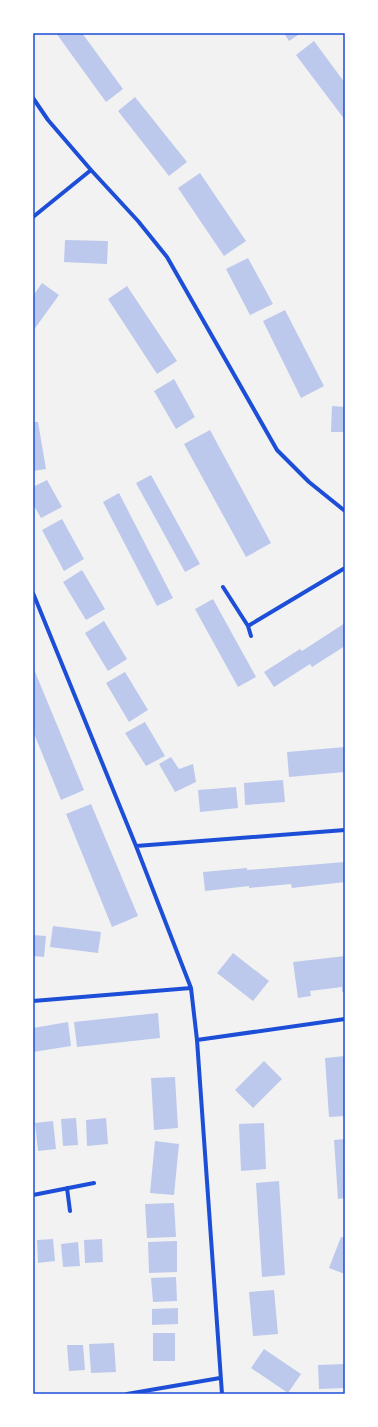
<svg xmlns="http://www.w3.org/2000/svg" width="378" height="1427" font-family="Overpass,sans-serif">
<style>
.building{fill:#bdc9ec}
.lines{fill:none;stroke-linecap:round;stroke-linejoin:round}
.minor{stroke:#1d4ed8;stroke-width:4}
.neatline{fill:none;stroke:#1d4ed8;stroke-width:1.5}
</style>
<rect width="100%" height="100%" fill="#f2f2f2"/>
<!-- building -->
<path class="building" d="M56,33h26l41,56 -17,13z
M284,33h17l-12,8z
M314,41l31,42v37l-49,-65z
M135,97l52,65 -18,14 -51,-65z
M200,173l46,68 -22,15 -46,-68z
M65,240l43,1 -1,23 -43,-2z
M248,258l25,46 -23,11 -24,-46z
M42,283l17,12 -26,36v-35z
M127,286l50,75 -20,13 -49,-75z
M285,310l39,76 -23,12 -38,-77z
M174,379l21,38 -19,12 -22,-38z
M332,406l13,1v25h-14z
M33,422h5l8,47 -13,2z
M210,430l61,113 -25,14 -62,-113z
M151,475l49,89 -15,8 -49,-89z
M47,480l15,27 -21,11 -8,-14v-17z
M119,493l54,105 -16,8 -54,-104z
M62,519l22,40 -20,12 -22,-41z
M82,570l23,39 -19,11 -23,-38z
M213,599l43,78 -18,10 -43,-78z
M104,621l23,38 -19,12 -23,-38z
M345,623v23l-33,21 -2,-3 -36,23 -10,-15 36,-23 2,2z
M33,667l51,123 -23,10 -28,-69z
M125,672l23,38 -19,12 -23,-39z
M145,722l20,34 -19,10 -21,-33z
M345,747v25l-56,5 -2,-25z
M171,757l8,12 14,-5 3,18 -21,10 -16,-28z
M283,780l2,22 -40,3 -1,-22z
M236,787l2,21 -38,4 -2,-22z
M91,804l47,112 -26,11 -46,-113z
M345,862v20l-53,6 -1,-4 -42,4v-2l-44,5 -2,-19 44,-4v2z
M53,926l48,6 -3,21 -48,-6z
M33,935l13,1 -2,21 -11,-1z
M233,953l36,28 -16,20 -36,-28z
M345,956v36h-3v-5l-32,4 1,5 -13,2 -5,-36z
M158,1013l2,25 -83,9 -3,-25z
M68,1022l3,24 -38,6v-24z
M345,1056v60l-16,1 -4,-59z
M264,1061l18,18 -29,29 -18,-18z
M175,1077l3,51 -24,2 -3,-52z
M76,1118l2,27 -15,1 -2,-27z
M106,1118l2,26 -21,2 -1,-26z
M53,1121l3,28 -18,2 -3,-28z
M264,1123l2,46 -25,2 -2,-47z
M345,1139v59l-7,1 -4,-59z
M155,1141l24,3 -5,51 -24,-2z
M279,1181l6,94 -23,2 -6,-94z
M174,1203l2,34 -29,1 -2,-34z
M341,1237l4,1v36l-16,-6z
M53,1239l2,22 -17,2 -1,-23z
M102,1239l1,23 -18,1 -1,-23z
M177,1241v31l-28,1 -1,-31z
M78,1242l2,24 -17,1 -2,-23z
M176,1277l1,24 -24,1 -2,-24z
M274,1290l4,44 -25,2 -4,-44z
M178,1308v16l-26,1v-16z
M153,1333h22v28h-22z
M114,1343l2,29 -25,1 -2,-29z
M67,1345h16l2,25 -16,1z
M264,1349l37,25 -13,19 -37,-25z
M345,1364v24l-26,1 -1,-24z"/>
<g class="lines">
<!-- minor -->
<path class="minor" d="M33,98l15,22 43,50 47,51 29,36 110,193 32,32 36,29
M33,217l58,-47
M223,587l25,39 3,10
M33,593l103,253 55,142 6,52 25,354
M248,626l97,-58
M136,846l209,-16
M33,1001l158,-13
M197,1040l148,-21
M67,1188l3,23
M33,1195l61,-12
M127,1394l93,-16"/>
</g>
<!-- border -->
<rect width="378" height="1427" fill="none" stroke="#ffffff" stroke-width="68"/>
<rect x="34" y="34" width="310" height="1359" class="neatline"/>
</svg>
